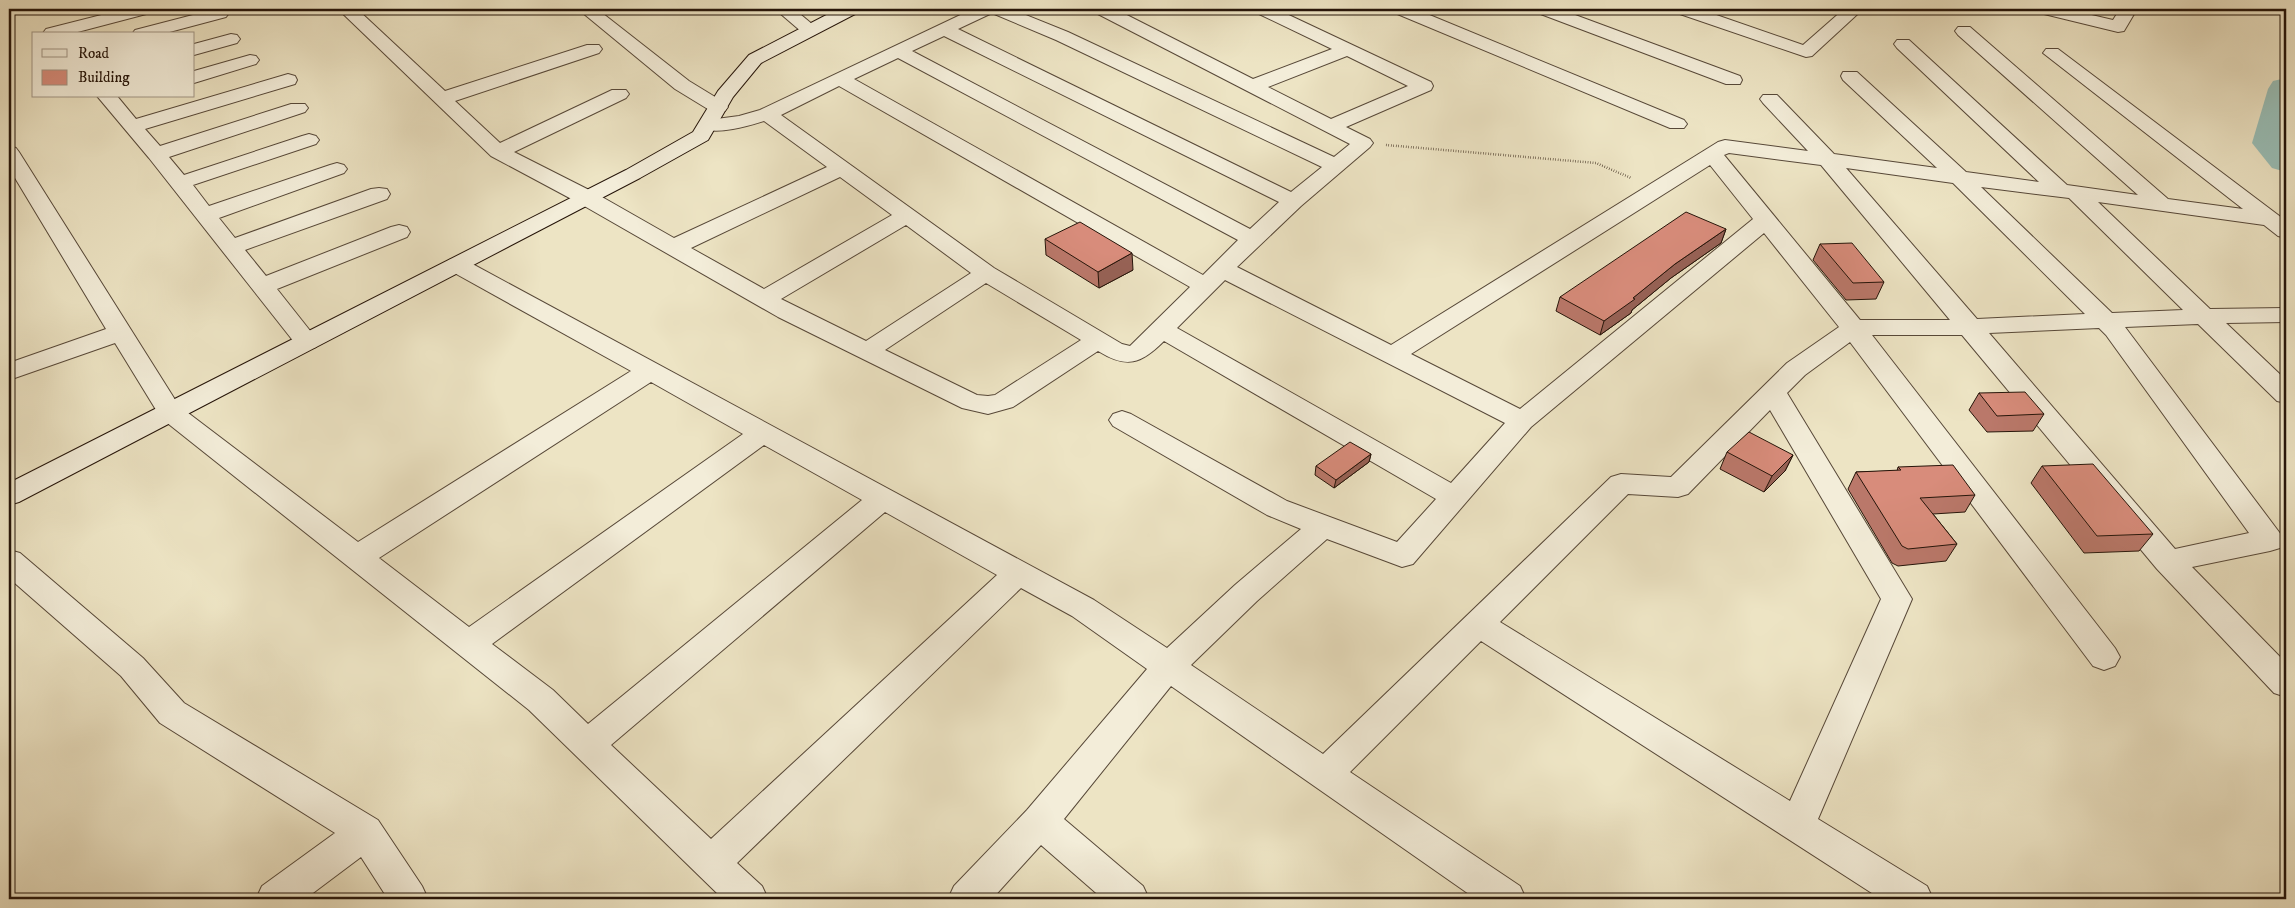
<svg xmlns="http://www.w3.org/2000/svg" width="2295" height="908" font-family="'IM FELL DW Pica',serif">
<style>
.lines{fill:none;stroke-linecap:round;stroke-linejoin:round}
.river{fill:#99beb6;fill-rule:evenodd}
.street-casing{stroke:#574838;stroke-width:2}
.secondary-casing{stroke:#251409;stroke-width:2}
.path{stroke:#251409;stroke-width:2.5;stroke-dasharray:0.5 2;stroke-linecap:butt}
.street{fill:#f3edd9;fill-rule:evenodd}
.secondary{fill:#f3edd9;fill-rule:evenodd}
.wall{fill:#ba786a;stroke:#251409}
.shaded-wall{fill:#976256;stroke:#251409}
.building{fill:#d88c7b;stroke:#251409}
</style>
<rect width="100%" height="100%" fill="#ede4c4"/>
<filter id="stains"><feTurbulence type="fractalNoise" baseFrequency=".004" numOctaves="4"/><feColorMatrix values="0 0 0 0 .2 0 0 0 0 .09 0 0 0 0 .02 0 0 0 .5 -.17"/></filter>
<radialGradient id="worn" r=".72"><stop offset=".6" stop-color="#630" stop-opacity="0"/><stop offset="1" stop-color="#630" stop-opacity=".3"/></radialGradient>
<g class="lines">
<!-- river -->
<path class="river" d="M2286,78v94l-14,-4 -20,-25 16,-54 5,-8z"/>
<defs>
<path id="street" d="M125,9h28l-3,4 -80,21 -27,-1 3,-4z
M216,9h10l3,4 -3,4 -64,17h-30l3,-4z
M338,9h19l88,82 142,-46h12l3,4 -3,4 -144,48 45,42 112,-53h14l3,4 -3,4 -112,54 81,41 79,45 153,-71 -63,-46c-19,6 -43,13 -63,8l-3,-4 3,-4 38,-5 21,-6 213,-101h38l57,23 266,125 16,-13 -254,-131 -3,-4h22l138,70 79,-30 -75,-36 -3,-4h22l155,73 2,4 -2,4 -85,37 24,12 3,4 -3,4 -69,59 -64,61 154,78 327,-203 7,-2 83,11 -45,-48 -3,-4 3,-4h14l57,59 103,14 -94,-88 -2,-4 2,-4h14l109,100 73,10 -142,-134 -3,-4 3,-4h12l158,145 71,10 -180,-160 -3,-4 3,-4h12l198,172 75,10 -200,-156 3,-4h12l228,172v17l-8,-2 -14,-11 -166,-23 112,107 76,-1v14l-60,1 60,57v23l-9,-2 -79,-77 -73,3 160,213 -5,8 -10,3 -78,16 94,96v34l-12,-4 -117,-124 -195,-234h-90l243,313 5,9 -5,9 -11,4 -11,-4 -243,-324 -45,33 -18,18 125,206 -94,220 109,67 6,13h-52l-400,-258 -131,131 170,114 6,13h-50l-305,-213 -107,133 79,67 6,13h-46l-62,-54 -49,54h-44l6,-13 73,-76 120,-141 -75,-53 -51,-28 -284,275 25,23 6,13h-45l-194,-189 -368,-292 -46,-75 -106,37v-17l97,-34 -97,-161v-22l7,2 3,4 160,254 179,136 273,-171 -182,-101 -4,-5 4,-5 8,-2 8,2 629,340 73,48 68,-63 66,-56 -34,-14 -154,-89 -4,-6 4,-6 9,-3 9,3 156,87 110,41 39,-43 -272,-158c-23,23 -37,28 -66,10l-85,56 -25,7 -26,-6 -184,-91 -199,-114 -88,-47zM992,13l64,27 266,127 -31,25 -333,-163zM944,36l335,166 -29,27 -338,-178zM1347,56l61,30 -77,33 -63,-32zM898,58l340,182 -35,35 -349,-196zM839,86l351,201 -60,59 -8,-2 -128,-76 -213,-153zM1729,153l92,12 129,155h-90l-136,-165zM1710,165l43,54 -233,190 -109,-55zM1846,168l107,15 132,131 -108,5zM840,177l52,38 -128,74 -73,-41zM1981,187l88,11 114,112 -71,3zM906,225l65,48 -105,68 -85,-42zM1764,233l75,94 -52,36 -116,114 -50,-3 -10,3 -288,277 -132,-89 66,-64 70,-62 75,28 11,-3 118,-137zM1225,280l280,143 -54,60 -274,-155zM986,283l95,57 -86,55 -7,1 -11,-1 -92,-45zM2099,328l7,7 143,198 -74,16 -186,-216zM651,382l92,52 -274,193 -90,-69zM1770,410l111,189 -91,202 -290,-179 128,-128 50,3 10,-3zM764,445l98,55 -274,224 -35,-34 -61,-46zM885,512l112,63 -286,264 -100,-94z
M578,9h19l92,72 36,22 3,4 -3,4h-14l-36,-22z
M775,9h19l24,20 -3,4h-12z
M1392,9h23l269,111 3,4 -3,4h-14l-275,-115z
M1535,9h24l181,67 2,4 -2,4h-14l-188,-71z
M1674,9h25l104,36 41,-36h19l-51,47 -6,1 -129,-44z
M2037,9h29l47,11 7,-11h17l-13,22 -6,1 -78,-19z
M231,34l6,1 3,4 -3,4 -43,12v-11z
M250,55l6,1 3,4 -3,4 -62,19v-12z
M288,74l7,2 2,4 -2,4 -150,45 15,17 131,-42h14l3,4 -3,4 -136,45 15,18 118,-39 7,-2 7,2 3,4 -3,4 -123,41 16,21 121,-41 7,-2 7,2 3,4 -3,4 -125,45 16,20 136,-49 8,-1 8,1 3,5 -3,5 -142,51 21,26 125,-49 8,-2 8,2 3,5 -3,5 -130,52 42,53 -3,5 -9,3 -9,-3 -149,-189 -52,-62h20l19,23z
M9,550l11,3 123,105 41,45 194,117 44,66 6,13h-40l-27,-42 -56,42h-49l6,-13 73,-53 -175,-110 -39,-47 -112,-98z"/>
<path id="secondary" d="M838,9h22l-3,4 -96,50 -28,34 -25,43 -68,38 -621,324 -10,3v-22l617,-313 67,-38 25,-41 31,-36z"/>
</defs>
<!-- street casing -->
<use href="#street" class="street-casing"/>
<!-- secondary casing -->
<use href="#secondary" class="secondary-casing"/>
<!-- path -->
<path class="path" d="M1386,145l210,18 35,15"/>
<!-- street -->
<use href="#street" class="street"/>
<!-- secondary -->
<use href="#secondary" class="secondary"/>
</g>
<!-- wall -->
<path class="wall" d="M1726,229l-5,14 -50,35 -39,32 -1,3 -31,22 -44,-24 4,-14z
M1045,239l88,31 -34,18 -53,-33z
M1820,244l64,38 -8,17 -30,1 -33,-40z
M1979,393l65,21 -11,17 -46,1 -18,-22z
M1727,452l66,3 -8,16 -21,21 -44,-23z
M1371,454l-2,8 -35,26 -19,-13 1,-9z
M2042,466l111,68 -14,17 -55,2 -53,-70z
M1898,467l77,28 -10,17 -32,2 24,30 -11,17 -48,5 -6,-3 -44,-74 8,-17 41,-1z"/>
<!-- shaded-wall -->
<path class="shaded-wall" d="M1726,229l-5,14 -50,35 -39,32 -1,3 -31,22 4,-14 71,-57z
M1132,253l1,17 -34,18 -1,-16z
M1371,454l-2,8 -35,26 2,-8z
M1793,455l-8,16 -21,21 8,-16z"/>
<!-- building -->
<path class="building" d="M1686,212l40,17 -51,35 -42,34 2,1 -31,22 -44,-24z
M1080,222l52,31 -34,19 -53,-33z
M1852,243l32,39 -31,1 -33,-39z
M2025,392l19,22 -47,2 -18,-23z
M1749,432l44,23 -21,21 -45,-24z
M1350,442l21,12 -35,26 -20,-14z
M2093,464l60,70 -56,2 -55,-70z
M1953,465l22,30 -55,3 37,46 -49,5 -6,-3 -46,-74 45,-2 -3,-3z"/>
<!-- margin -->
<rect width="2295" height="908" fill="none" stroke="#ede4c4" stroke-width="30"/>
<rect x="10" y="10" width="2275" height="888" fill="none" stroke="#251409" stroke-width="2.5"/>
<rect x="15" y="15" width="2265" height="878" fill="none" stroke="#251409"/>
<!-- legend -->
<rect x="32" y="32" width="162" height="65" fill="#f3edd9" stroke="#a19686"/>
<rect x="42" y="49" width="25" height="8" fill="#f3edd9" stroke="#a19686"/>
<text x="78" y="58" font-size="15" fill="#251409">Road</text>
<rect x="42" y="70" width="25" height="15" fill="#d88c7b" stroke="#a19686"/>
<text x="78" y="82" font-size="15" fill="#251409">Building</text>
<rect width="100%" height="100%" filter="url(#stains)"/>
<rect width="100%" height="100%" fill="url(#worn)"/>
</svg>
